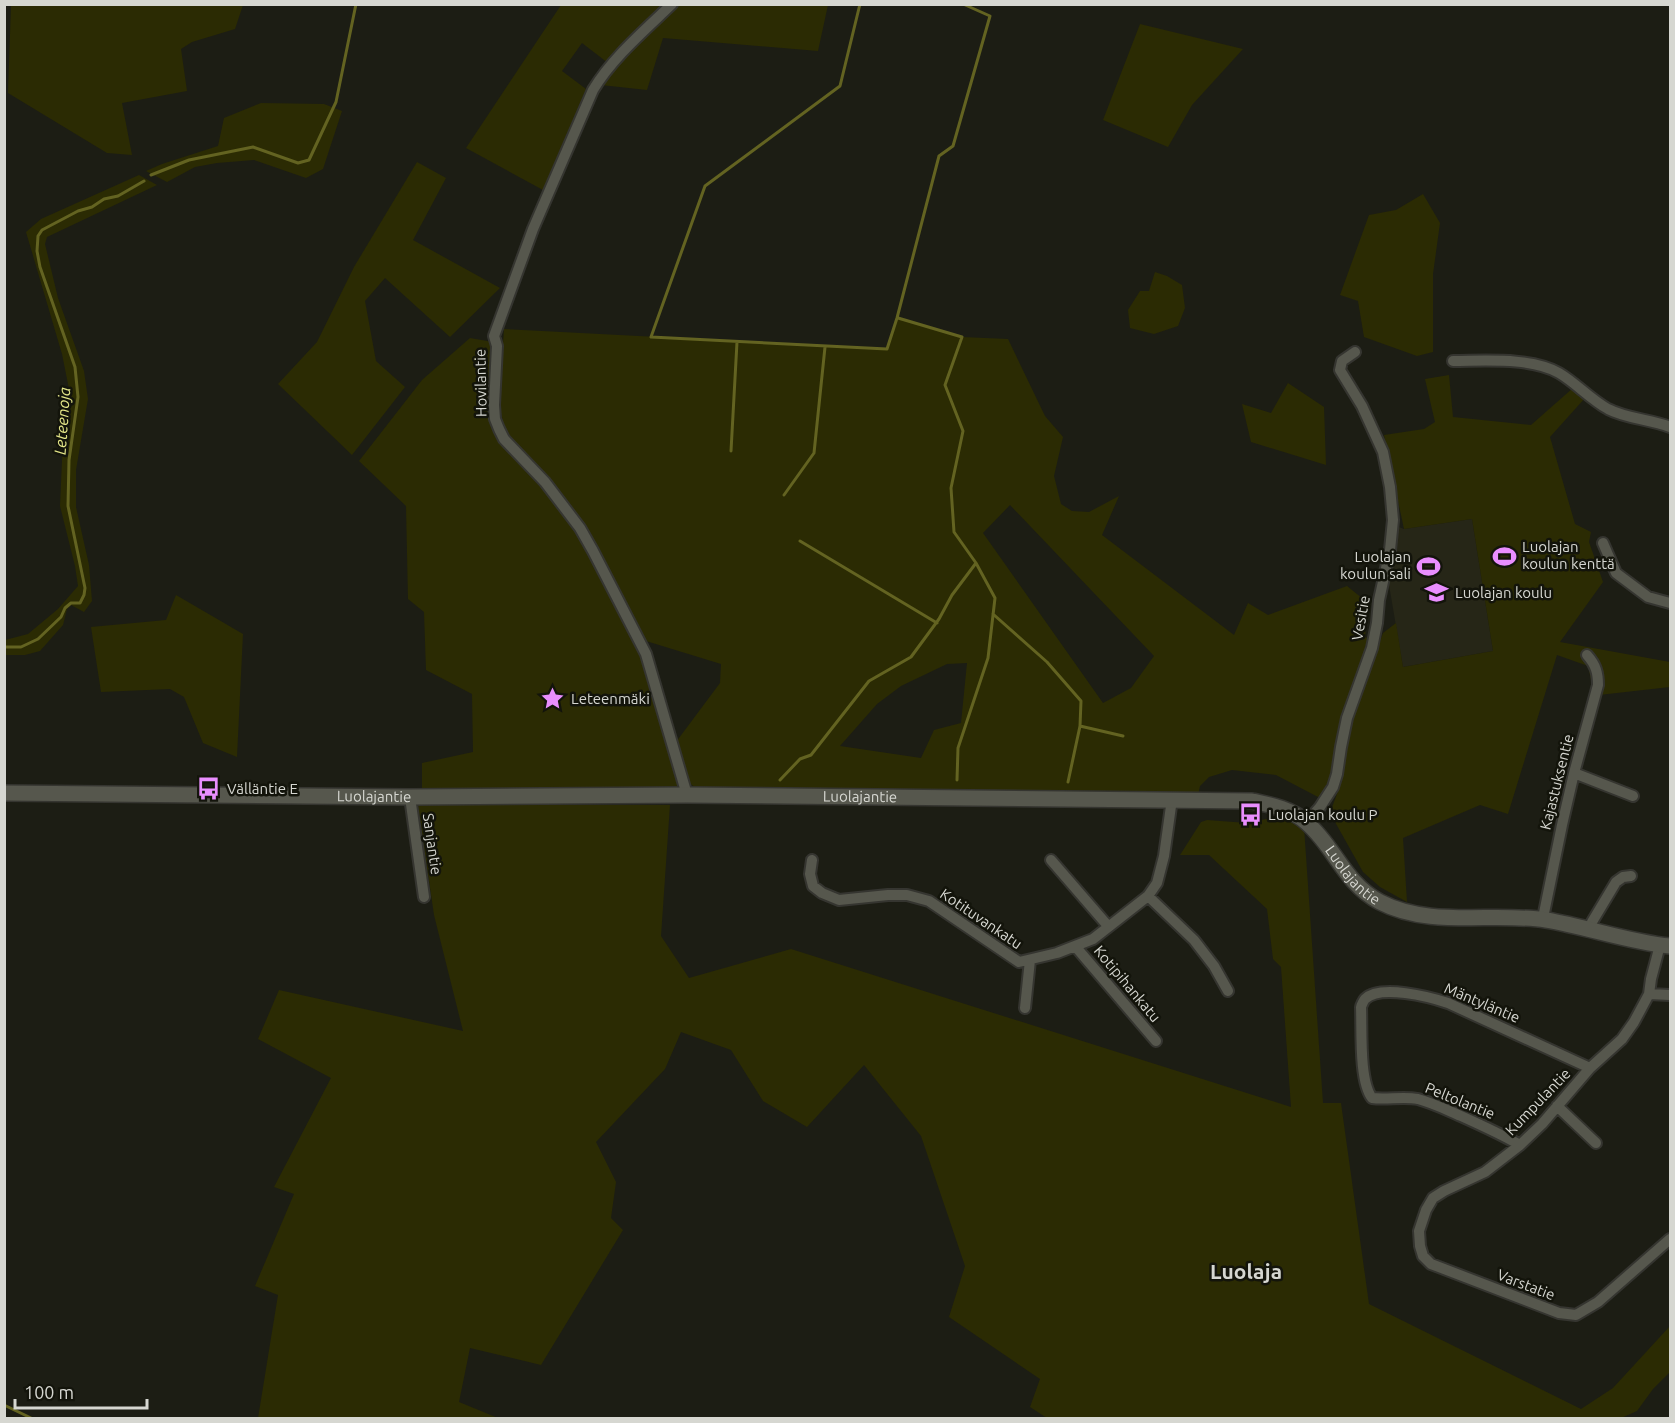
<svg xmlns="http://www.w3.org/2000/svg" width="1675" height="1423" font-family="Ubuntu,sans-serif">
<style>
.built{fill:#262617}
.green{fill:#2b2b03;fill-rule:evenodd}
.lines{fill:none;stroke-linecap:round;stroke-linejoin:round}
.stream{stroke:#636321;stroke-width:3}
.minor-casing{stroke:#353530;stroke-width:14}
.secondary-casing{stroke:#353530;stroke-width:18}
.minor{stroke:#56574d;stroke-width:10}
.secondary{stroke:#56574d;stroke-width:15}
.labels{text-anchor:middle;stroke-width:5;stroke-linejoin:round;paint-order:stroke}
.street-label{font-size:15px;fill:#d6d7d1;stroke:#13140b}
.poi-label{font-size:15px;fill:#d6d7d1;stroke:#13140b;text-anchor:start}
.water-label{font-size:16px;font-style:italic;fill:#e5e789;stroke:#13140b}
.district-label{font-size:21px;font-weight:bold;fill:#d6d7d1;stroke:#13140b}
</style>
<rect width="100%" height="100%" fill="#1c1d14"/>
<!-- built -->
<path class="built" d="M1472,519l21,132 -90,16 -15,-88 11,-52 5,2z"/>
<!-- green -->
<path class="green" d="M11,5v-1l232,1 -8,24 -43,13 -11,7 6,42 -65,12 10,52 -25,-2 -99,-60z
M561,5h104l-57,58 -26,-20 -20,28 24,18 -43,101 -77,-42z
M674,5h154l-10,46 -155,-13 -16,52 -46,-5 2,-8z
M1140,24l103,25 -51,56 -24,42 -65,-27z
M261,103l63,1 18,7 -19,58 -17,9 -52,-18 -37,3 -22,4 -28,15 -21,-11 16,-7 56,-18 6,-28z
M417,162l29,16 -33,62 87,48 -50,49 -65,-59 -20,23 11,60 29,26 -53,68 -74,-71 39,-42 37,-75z
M139,175l18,10 -110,52 -2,7 13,54 26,73 4,28 -12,71v37l13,58 3,36 -8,11 -13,-7 -4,4 -4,16 -23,26 -15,4h-20v-15l23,-6 30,-25 20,-23 -3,-20 -15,-60 3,-68 6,-49 -7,-35 -36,-122 15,-13z
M1423,194l17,29 -7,51v78l-16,4 -53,-19 -6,-36 -18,-6 29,-80 27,-5z
M1155,272l12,4 15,9 3,23 -7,18 -24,8 -24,-6 -2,-18 12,-19h9z
M897,318l65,19 46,2 37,77 18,21 -9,39 7,28 11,7 17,1 30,-16 -17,39 132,100 14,-32 20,12 79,-29 21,17 -3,34 7,3 -31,78 -7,53 -7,22 -9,4 -42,-22 -44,-5 -23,7 -9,9 -2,9 -57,-4 -445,-3 -8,-6 -12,-40 44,-59 1,-19 -75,-23 -62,-115 -36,-48 -39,-41 -6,-15 -4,-19 5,-74 382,20zM1010,505l144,151 -23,32 -28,15 -120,-170zM967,663l-6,60 -27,7 -13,28 -81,-12 37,-42 24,-18 46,-22z
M470,338l23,4 -3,74 87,114 60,111 43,149 -258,4v-31l51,-11 -1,-58 -46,-24 -2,-58 -16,-13 -2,-93 -47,-45 63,-81z
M1449,375l4,42 78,8 42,-37 12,10 -35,39 25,87 16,8 -2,10 14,40 -43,60 110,20v25l-71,8 -5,-1 -6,-28 -31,-11 -49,159 -28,-9 -77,33 4,64 -27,-15 -17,-15 -33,-59 12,-33 9,-59 32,-88 13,-10 7,44 90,-16 -21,-132 -68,10 -20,-94 40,-6 11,-7 -10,-43z
M1288,383l36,24 2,58 -75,-23 -9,-38 29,9z
M176,595l67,39 -6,123 -34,-14 -19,-46 -14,-8 -69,3 -10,-65 75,-7z
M418,805h252l-9,131 28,42 102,-29 500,158 -10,-140 -8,-8 -6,-50 -58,-54h-29l21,-33 6,-2 40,3 33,-7 24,11 19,276h18l28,201 212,105 32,-21 57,-62v46l-17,17 -16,22 -16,7h-574l-17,-11 10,-28 -91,-62 16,-51 -44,-130 -57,-71 -57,62 -44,-26 -32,-51 -50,-18 -16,37 -69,73 20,40 -5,36 12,12 -82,135 -71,-17 -11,54 39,16h-240l20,-123 -23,-9 39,-92 -20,-7 57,-109 -73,-39 21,-49 184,41 -29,-116z"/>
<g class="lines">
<!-- stream -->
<path class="stream" d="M860,4l-20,82 -135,100 -54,151 236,12 10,-31 42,-162 14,-10 37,-130 -27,-12
M151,175l38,-15 64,-13 45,16 11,-3 27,-58 20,-98
M731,451l6,-109
M784,495l30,-42 11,-106
M800,541l137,82
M993,614l54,48 34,39 -1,25 43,10
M4,647h17l17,-8 23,-22 4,-9 6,-5h9l4,-8 1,-7 -17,-82 1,-46 9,-63 -3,-30 -35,-100 -3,-16 1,-15 4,-6 36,-19 14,-4 12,-8 14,-3 26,-15
M780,780l20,-21 11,-4 58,-74 42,-24 28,-38 13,-24 24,-32 -22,-31 -3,-44 12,-57 -18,-46 17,-48 -64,-19
M957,780l1,-32 30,-90 7,-60 -19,-35
M1068,782l12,-56
M4,1405l27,13"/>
<defs>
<path id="minor" d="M672,4c-28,27 -59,53 -79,86l-60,139 -39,107 3,10 -3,59 1,14 4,10 5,10 41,43 35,46 13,23 53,103 41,141
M1453,361c31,0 78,-4 106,12 17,10 31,26 49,36 19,10 42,10 62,18
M1603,543l13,30 32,24 22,6
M1574,773l59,23
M410,797l14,100
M1306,823l14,-16 13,-20 4,-13 4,-27 6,-29 25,-70 5,-25 2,-23 11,-50 3,-30 -3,-33 -7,-35 -21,-46 -22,-36 2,-9 13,-9
M812,860l-2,14 3,12 9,7 17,7 49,-5h19l22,6 90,61 38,-9 36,-14 55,-43 9,-13 7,-27 8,-57
M1051,860l57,66
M1148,896l46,44 20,26 14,25
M1545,920l-1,-7 18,-88 12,-52 24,-88c0,-12 -2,-20 -11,-30
M1591,929l1,-7 24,-40 7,-5 8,-1
M1660,945l-9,34 -2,15 -15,28 -12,17 -32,29 -48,56 -22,21 -35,27 -41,19 -11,7 -7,12 -7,21 1,15 3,10 8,8 128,49 17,2 22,-13 72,-63
M1075,946l81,95
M1649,994l21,1
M1025,1008l5,-48
M1557,1106l39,37
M1520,1145c-19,-11 -39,-20 -59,-29 -14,-6 -28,-13 -43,-17 -15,-3 -31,1 -46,-1 -13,-17 -10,-68 -11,-91 0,-1 3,-7 4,-8 15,-15 65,-2 83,4l142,65"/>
<g id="secondary">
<path id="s1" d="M4,793l406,4 277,-2 565,6c19,4 40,8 55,22 28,24 37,60 73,79 50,26 111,10 166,18 42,7 83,22 124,26"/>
</g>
</defs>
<!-- minor casing -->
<use href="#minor" class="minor-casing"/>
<!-- secondary casing -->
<use href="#secondary" class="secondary-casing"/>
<!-- minor -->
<use href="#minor" class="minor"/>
<!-- secondary -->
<use href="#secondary" class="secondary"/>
</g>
<!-- icons -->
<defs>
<symbol id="stadium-bare" viewBox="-9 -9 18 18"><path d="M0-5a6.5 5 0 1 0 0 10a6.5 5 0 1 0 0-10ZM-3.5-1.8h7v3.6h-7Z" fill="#e98efe" stroke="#13140b" stroke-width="2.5" paint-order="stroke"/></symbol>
<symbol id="school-bare" viewBox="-9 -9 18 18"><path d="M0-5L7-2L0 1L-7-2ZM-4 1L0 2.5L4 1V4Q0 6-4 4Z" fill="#e98efe" stroke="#13140b" stroke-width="2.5" paint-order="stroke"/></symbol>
<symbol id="sight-bare" viewBox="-9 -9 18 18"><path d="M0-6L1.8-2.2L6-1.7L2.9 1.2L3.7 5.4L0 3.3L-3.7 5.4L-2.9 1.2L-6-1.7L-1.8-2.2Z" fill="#e98efe" stroke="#13140b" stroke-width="2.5" paint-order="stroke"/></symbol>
<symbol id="bus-bare" viewBox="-9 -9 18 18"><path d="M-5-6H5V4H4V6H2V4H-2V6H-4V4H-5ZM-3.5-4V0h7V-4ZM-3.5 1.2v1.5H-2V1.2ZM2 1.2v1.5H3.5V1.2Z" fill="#e98efe" stroke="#13140b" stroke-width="2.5" paint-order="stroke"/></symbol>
</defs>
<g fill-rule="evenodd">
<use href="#stadium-bare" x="1488" y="540" width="33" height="33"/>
<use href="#stadium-bare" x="1412" y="550" width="33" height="33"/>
<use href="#school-bare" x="1420" y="576" width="33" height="33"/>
<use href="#sight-bare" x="536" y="682" width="33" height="33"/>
<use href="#bus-bare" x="192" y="772" width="33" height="33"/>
<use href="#bus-bare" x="1234" y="798" width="33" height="33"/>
</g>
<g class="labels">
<!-- street labels -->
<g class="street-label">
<text transform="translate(481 383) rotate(-91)" y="5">Hovilantie</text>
<text transform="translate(1361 618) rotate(-80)" y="5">Vesitie</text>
<text transform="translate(1557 782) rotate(-76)" y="5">Kajastuksentie</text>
<text dy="5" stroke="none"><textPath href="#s1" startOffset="370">Luolajantie</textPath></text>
<text dy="5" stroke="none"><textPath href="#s1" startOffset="856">Luolajantie</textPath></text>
<text transform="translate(432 844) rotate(82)" y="5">Sanjantie</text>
<text dy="5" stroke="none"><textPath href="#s1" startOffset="1378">Luolajantie</textPath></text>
<text transform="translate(981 919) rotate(34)" y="5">Kotituvankatu</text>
<text transform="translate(1127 984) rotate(50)" y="5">Kotipihankatu</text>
<text transform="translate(1482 1003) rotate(23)" y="5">Mäntyläntie</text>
<text transform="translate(1460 1101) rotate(22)" y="5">Peltolantie</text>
<text transform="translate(1538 1102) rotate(-46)" y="5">Kumpulantie</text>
<text transform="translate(1526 1285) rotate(21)" y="5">Varstatie</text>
</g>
<!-- poi labels -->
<g class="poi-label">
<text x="1522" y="552">Luolajan<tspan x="1522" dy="17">koulun kenttä</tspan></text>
<text x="1411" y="562" text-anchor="end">Luolajan<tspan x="1411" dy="17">koulun sali</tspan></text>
<text x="1455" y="598">Luolajan koulu</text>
<text x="571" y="704">Leteenmäki</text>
<text x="227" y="794">Välläntie E</text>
<text x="1268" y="820">Luolajan koulu P</text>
</g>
<!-- water labels -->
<g class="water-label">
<text transform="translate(62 421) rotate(-86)" y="6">Leteenoja</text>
</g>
<!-- district labels -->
<g class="district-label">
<text x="1246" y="1279">Luolaja</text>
</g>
</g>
<!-- border -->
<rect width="1675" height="1423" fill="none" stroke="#d6d7d1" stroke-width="12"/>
<!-- scale -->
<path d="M15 1399v9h132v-9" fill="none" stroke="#d6d7d1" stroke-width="3"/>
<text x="24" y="1399" font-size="18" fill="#d6d7d1" stroke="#13140b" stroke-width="4.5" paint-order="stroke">100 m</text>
</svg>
